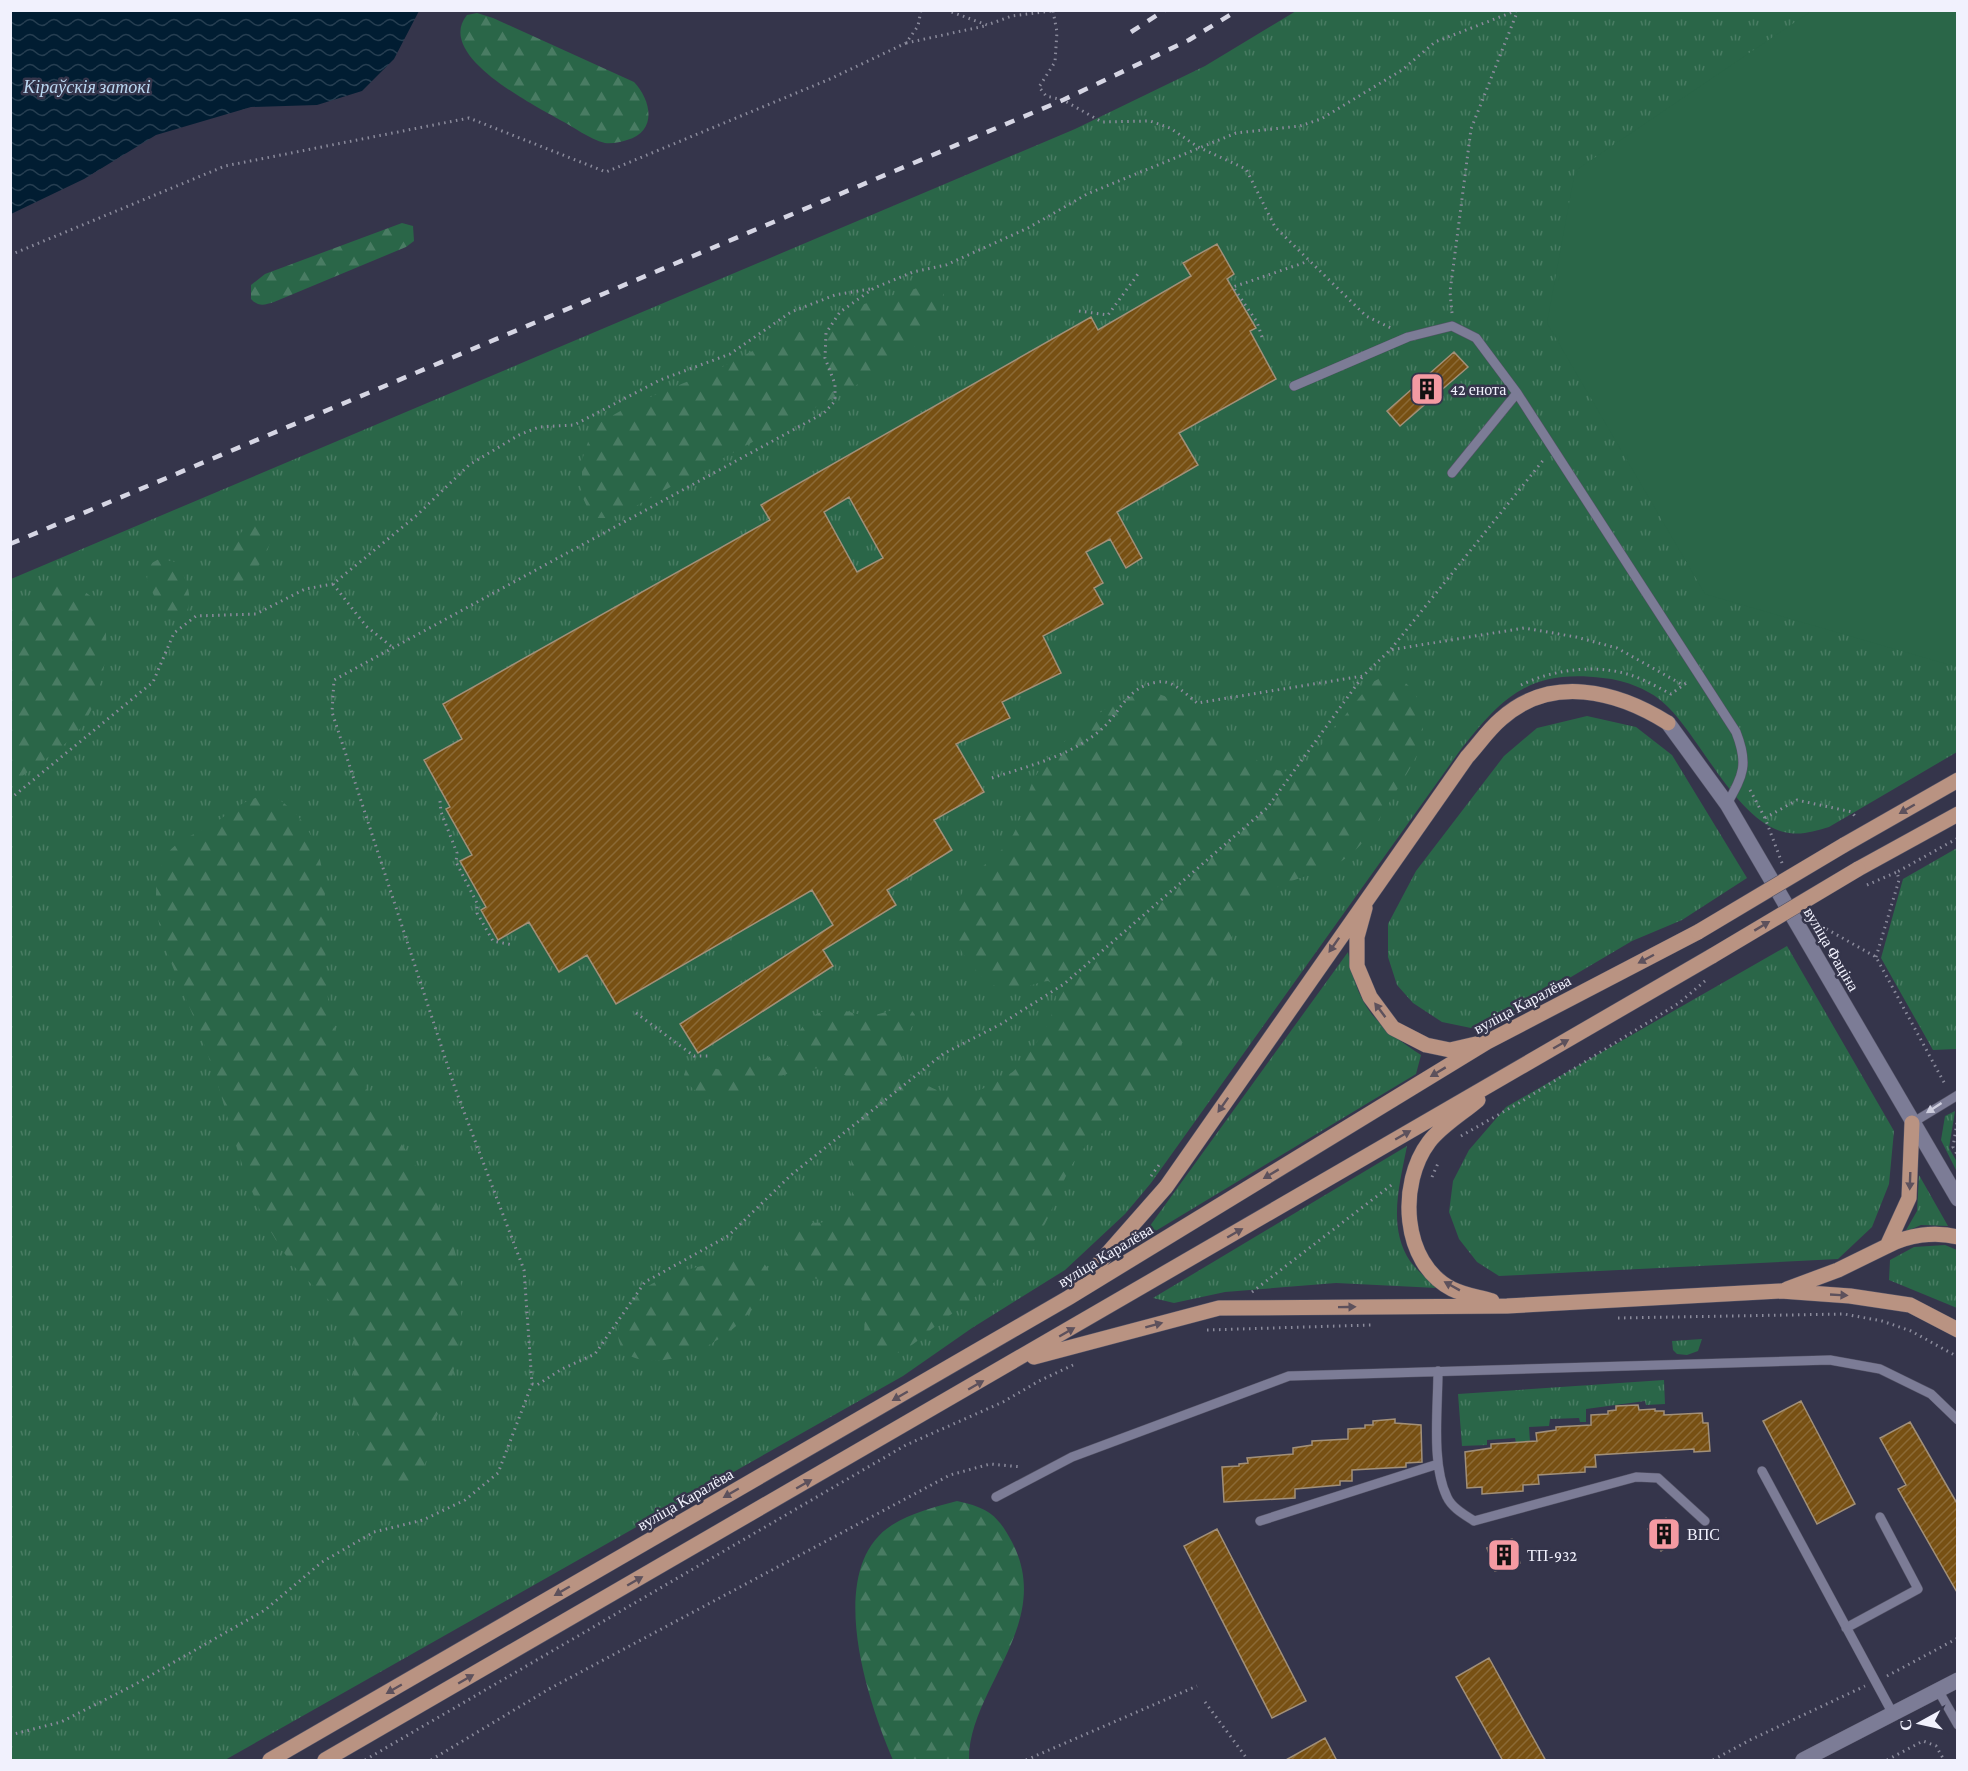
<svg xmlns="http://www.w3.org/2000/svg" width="1968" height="1771" font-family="'Crimson Pro',serif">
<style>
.grass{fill:url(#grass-tufts)}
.forest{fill:url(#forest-firs)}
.park{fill:#2a6648}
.water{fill:url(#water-waves)}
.building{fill:url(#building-hatch);stroke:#a29079;stroke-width:1.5;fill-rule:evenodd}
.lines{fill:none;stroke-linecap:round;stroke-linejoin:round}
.service-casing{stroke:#545366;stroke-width:10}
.tertiary-casing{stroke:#545366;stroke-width:16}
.secondary-casing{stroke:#545366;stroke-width:16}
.primary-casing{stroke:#545366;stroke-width:16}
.path{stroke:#8b8b9c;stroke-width:3;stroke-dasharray:1.5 4.5;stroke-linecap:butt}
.service{stroke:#7c7c96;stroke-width:9}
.tertiary{stroke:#7c7c96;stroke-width:15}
.secondary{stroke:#7c7c96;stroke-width:15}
.primary{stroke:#b99382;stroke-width:15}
.rail{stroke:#d6d6e4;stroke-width:4.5;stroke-dasharray:10 10;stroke-linecap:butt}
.primary-bridge-casing{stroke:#545366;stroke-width:16;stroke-linecap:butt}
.primary-bridge{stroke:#b99382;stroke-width:15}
.oneway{fill:#5d515c}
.oneway2{fill:#cecede}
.labels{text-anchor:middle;stroke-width:5;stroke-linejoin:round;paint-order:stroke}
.poi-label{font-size:16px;fill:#f1f1fd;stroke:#35354b;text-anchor:start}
.street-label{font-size:16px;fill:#f1f1fd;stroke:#35354b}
.water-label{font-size:18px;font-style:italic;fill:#bad7f1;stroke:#35354b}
</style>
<defs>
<pattern id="grass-tufts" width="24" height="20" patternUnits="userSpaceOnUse" patternTransform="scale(1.5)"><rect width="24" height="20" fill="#2a6648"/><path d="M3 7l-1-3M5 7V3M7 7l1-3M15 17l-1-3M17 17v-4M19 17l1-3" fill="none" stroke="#497c63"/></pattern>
<pattern id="forest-firs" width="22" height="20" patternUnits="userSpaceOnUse" patternTransform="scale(1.5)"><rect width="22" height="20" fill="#2a6648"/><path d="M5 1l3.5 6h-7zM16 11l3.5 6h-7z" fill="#497c63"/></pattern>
<pattern id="water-waves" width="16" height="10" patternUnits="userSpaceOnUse" patternTransform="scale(1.5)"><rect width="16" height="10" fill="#011d32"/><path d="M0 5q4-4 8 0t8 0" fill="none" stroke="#263e51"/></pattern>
<pattern id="building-hatch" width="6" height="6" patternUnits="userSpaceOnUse" patternTransform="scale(1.5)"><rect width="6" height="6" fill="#775013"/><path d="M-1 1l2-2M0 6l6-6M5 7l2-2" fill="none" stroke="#8b6a36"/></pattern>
</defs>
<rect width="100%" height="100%" fill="#35354b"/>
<!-- grass -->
<path class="grass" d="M1296,11h661v741l-128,75c-14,4 -26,8 -40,6 -49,-6 -88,-94 -121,-126 -16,-17 -43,-27 -65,-29 -74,-9 -101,19 -144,74l-308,431 -26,31 -60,56 -93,58 -69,48 -678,384h-214v-1181l1064,-450 130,-63z
M1587,716l49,11 36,28 75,123 -65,42 -50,21 -132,78 -29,9 -29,-6 -29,-19 -16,-18 -9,-28v-33l28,-53 88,-115 33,-28z
M1957,848v201l-24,1 -52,-92 22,-79z
M1787,946l107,185 -5,53 -17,43 -34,32 -339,17 -22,-14 -18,-23 -10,-27 4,-31 16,-31 37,-43z
M1348,952c9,55 28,73 73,103l-5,19 -277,167z
M1955,1111l-6,37 8,14v10l-16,-32 4,-24z
M1407,1146c-7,37 -20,81 3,115 7,10 19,19 27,27l-101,-5 -111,9 -51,11 -21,-5z
M1919,1175l29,51 -27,-1 -16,7 12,-21z
M1945,1245l12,5v58l-68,-28 1,-20 24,-13z
M1702,1339l-4,12 -11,4 -10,-1 -4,-4 -1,-9z
M1664,1380l1,24 -19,1 -1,-4 -59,8v13h-6l-1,-4 -29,1 -1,7 -20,1 1,15 -14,1 -1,-5 -28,2v5l-25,1 -4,-52z"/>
<!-- forest -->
<path class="forest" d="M477,13l16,5 141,64c17,18 24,49 -7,58 -6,2 -15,4 -22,3 -16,-4 -31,-16 -45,-23 -26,-15 -126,-65 -93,-105z
M402,223l11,3 1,15 -8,6 -132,55c-9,3 -16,5 -23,-3v-14l14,-11z
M934,283l9,6c7,30 -31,61 -52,77l-268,147 -14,5h-13l-7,-7 -7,-15v-36l7,-21 12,-17 30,-17 89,-37 61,-32 36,-8 47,-24z
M256,522c35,1 -1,63 -22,61l-6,-7c-2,-19 9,-48 28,-54z
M159,559l17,3c11,15 23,48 1,58l-14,-4 -16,-36 1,-15z
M60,584c14,2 27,6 36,18 22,27 5,103 -17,128 -18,21 -47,37 -68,55v-183z
M1394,676c31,13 35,53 22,81 -7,14 -16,28 -24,41 -13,21 -26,46 -46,60 -28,20 -74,21 -96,50 -32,41 -39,93 -68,135 -20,31 -44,58 -71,83 -8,7 -18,13 -26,21 -23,24 -28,60 -46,87 -30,44 -62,60 -102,91 -13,9 -27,25 -43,29 -12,4 -21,-2 -29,-10 -3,-17 4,-33 -6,-49 -15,-22 -81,-6 -74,-53 5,-32 40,-11 56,-25 18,-16 9,-46 10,-66 1,-15 11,-29 11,-44 0,-10 -5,-22 -12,-28 -50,-42 -141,58 -166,-4l4,-12c19,-2 28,12 50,6 15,-5 33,-11 46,-21 17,-13 20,-34 45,-38 14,-3 26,6 40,5 15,0 27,-9 41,-7l5,7c-1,14 -13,24 -13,38 -1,12 10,24 19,29 9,5 20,11 30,12 20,3 44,-10 60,-21 15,-11 65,-80 37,-92 -13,1 -25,10 -39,9 -18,-2 -30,-15 -40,-28 -23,-28 -18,-60 5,-86 9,-12 23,-20 33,-32 15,-19 16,-42 26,-63 16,-32 84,-93 121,-88 24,3 84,54 107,70 20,11 32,12 49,-4l61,-76 11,-6z
M272,795c81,49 41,143 59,220 5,23 18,44 30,65 38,66 94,127 100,206 2,30 -2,65 -10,95 -7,23 -21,43 -23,68 -3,43 -41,47 -61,11 -11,-20 -14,-48 -14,-70 0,-18 5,-38 -1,-56 -8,-26 -33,-41 -51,-60 -9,-9 -17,-21 -24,-32 -35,-56 -47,-126 -69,-187 -14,-43 -37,-84 -48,-127 -4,-17 -6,-39 -1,-56 9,-33 33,-34 57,-50 22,-14 28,-25 56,-27z
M736,1257c65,0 19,55 -7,75 -12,9 -26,17 -40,22 -13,4 -31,9 -45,6 -42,-6 -25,-51 -3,-69 26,-20 65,-25 95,-34z
M957,1501c31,7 40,13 55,41 43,82 -44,147 -43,218h-76c-25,-58 -70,-191 -1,-235 19,-12 43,-18 65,-24z"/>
<!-- park -->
<path class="park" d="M1813,10l144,1v656l-252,-73 -158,-271 28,-152z"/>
<!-- water -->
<path class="water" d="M11,10h408v1l-25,48 -32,32 -45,14 -66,2 -95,28 -72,44 -73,35z"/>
<!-- building -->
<path class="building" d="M1217,244l17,30 -7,5 29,49 -6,3 26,48 -97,54 19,32 -81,47 25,46 -16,10 -16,-29 -24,13 17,31 -9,5 9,16 -60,32 18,37 -59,29 8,16 -54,26 28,48 -50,28 18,30 -65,40 9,15 -73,45 10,16 -135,87 -18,-29 153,-99 -21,-35 -196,114 -29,-49 -28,17 -30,-50 -31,18 -17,-30 5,-3 -26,-46 12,-6 -26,-46 4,-2 -26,-47 38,-21 -19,-35 327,-184 -9,-15 330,-188 7,13 93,-54 -8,-13zM849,497l34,61 -26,14 -33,-60z
M1454,352l14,15 -68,59 -13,-15z
M1801,1401l54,103 -38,20 -54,-103z
M1638,1405l1,5 16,-1v2h9v4l38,-2 1,10h5l2,28 -16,1v-3l-99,6 1,12h-11v5l-47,3 1,9 -16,1v6l-41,3v-7l-15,1 -2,-36 26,-4v-4l46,-3 -1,-8 20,-3v-3l35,-2v-10l17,-1v-3l8,-1v-4z
M1395,1419v4l26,2 1,37 -16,1v4l-54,3v11h-12v4l-45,4v9l-71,4 -2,-35 17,-1v-2l9,-1 -1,-5 46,-4v-6l19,-3v-4l36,-2v-10l17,-1v-3h8v-4z
M1910,1422l48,83v89l-60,-105 8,-4 -26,-47z
M1666,1518l13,21 -18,12 -13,-22z
M1217,1529l89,172 -34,17 -88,-172z
M1512,1539l8,24 -25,8 -8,-23z
M1489,1658l57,103h-43l-47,-84z
M1325,1738l12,23h-53z"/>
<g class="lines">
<defs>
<path id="service" d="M1294,386l114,-49 44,-11 24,12 41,55 219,339c13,33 7,43 -9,72
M1452,473l65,-80
M1912,1123l46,-28
M1438,1371c0,37 -7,93 9,126 5,11 18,18 27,24l162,-44 22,1 47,43
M1762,1471l131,243
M996,1497l76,-40 217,-81 541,-16 50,9 51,25 27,26
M1260,1521l178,-57
M1846,1628l72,-39 -38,-72
M1938,1690l20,35"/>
<path id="tertiary" d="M1803,1760l155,-80"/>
<path id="secondary" d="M1668,723l59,81 231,395"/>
<path id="primary" d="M1844,845l114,-65
M1858,869l100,-55
M1365,908l-8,29v29l13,31 23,31 33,17 24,5 26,-6
M1478,1100c-15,13 -37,26 -49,42 -31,41 -28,121 23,147 12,6 27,8 40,12
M1887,1246c21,-11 47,-15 71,-9
M1078,1287l88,-100 301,-430c11,-12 21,-27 34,-38 50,-45 116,-28 167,4
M1787,1289l51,-19 49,-24 22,-48 3,-75
M1034,1357l185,-49 288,-2 274,-15 69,5 60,9 48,25
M270,1760l798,-462 419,-256 211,-110
M325,1760l1387,-804"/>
</defs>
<!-- service casing -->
<use href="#service" class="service-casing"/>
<!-- tertiary casing -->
<use href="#tertiary" class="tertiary-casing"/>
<!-- secondary casing -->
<use href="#secondary" class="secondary-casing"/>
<!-- primary casing -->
<use href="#primary" class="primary-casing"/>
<!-- path -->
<path class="path" d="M946,10l41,15 25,-9 40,-5
M1053,11l4,21 -2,30 -16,25 7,9 17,4 39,22 48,-1 20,7 28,19 48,22 29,58 91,89 27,13
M906,43l79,-17
M10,255l215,-89 244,-48 137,54 224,-93 76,-36 12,-17 3,-16
M1079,311l29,4 30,-41
M1452,313l-2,-21 21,-163 47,-119
M1262,337l-5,-15 -24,-35 76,-26
M333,584l33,42 26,21
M1391,649l154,-191
M1521,685c31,-15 72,-21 106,-11 15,4 30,13 44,20l18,-13
M992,778c36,-12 75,-21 105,-45 24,-18 27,-46 61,-51 14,-3 29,13 39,21l166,-27 27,-26 134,-22 52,9 41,11 66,37
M1750,790l15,28
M10,799l143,-117 21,-49 22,-17 60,-2 49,-25 28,-5 83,-68 53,-51 50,-30 20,-8 35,-2 86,-45 70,-26 61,-42 44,-17 35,-6
M440,801l1,11 16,41 -1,9 21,41v10l16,28 20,4
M1782,863l-17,-45 32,-18 55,12 4,6
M1867,885l30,-13
M1816,923l60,34 70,129
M1876,957l23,-77 -2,-8 61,-34
M636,1013l58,43h17
M1958,1117l-5,30 5,9
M1461,1136l58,-33 160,-100 26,-22
M1151,1176l8,-11
M1432,1177l7,-16
M1252,1292l142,-109
M1618,1318l226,-4 38,7 29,10 47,26
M1207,1330l164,-5
M532,1384l5,1 25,-16 33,-15 50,-72 83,-46 63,-61 152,-121 58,-30 63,-40 203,-176 96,-132
M1887,1676l71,-38
M1205,1702l43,58
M10,1735l51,-13 73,-37 131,-75 57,-48 52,-30 49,-12 42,-20 33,-27 34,-89 -8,-114 -69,-182 -123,-376 2,-32 490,-267 11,-12v-17l-10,-26 1,-25 14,-21 34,-24 39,-16 33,-7 82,-37 59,-34 149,-61 64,-7 21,-7 81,-49 33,-28 83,-32
M365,1760l541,-315 97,-43 36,-21 34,-16
M431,1760l118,-71 401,-214 40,-11 32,3
M1026,1760l171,-74
M1713,1760l37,-20 115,-54
M1887,1760l36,-19 13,5 8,14"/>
<!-- service -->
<use href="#service" class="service"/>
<!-- tertiary -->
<use href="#tertiary" class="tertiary"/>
<!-- secondary -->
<use href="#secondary" class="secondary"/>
<!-- primary -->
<use href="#primary" class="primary"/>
<!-- rail -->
<path class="rail" d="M1131,32l34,-22
M10,544l1053,-444 126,-60 49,-30"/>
<defs>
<path id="primary-bridge" d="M1698,932l146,-87
M1712,956l146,-87"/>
</defs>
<!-- primary-bridge casing -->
<use href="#primary-bridge" class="primary-bridge-casing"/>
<!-- primary-bridge -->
<use href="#primary-bridge" class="primary-bridge"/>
</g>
<!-- one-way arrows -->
<defs><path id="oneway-solid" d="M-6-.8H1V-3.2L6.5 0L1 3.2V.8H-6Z" transform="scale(1.5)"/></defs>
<g class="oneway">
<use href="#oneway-solid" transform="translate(1907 809) rotate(150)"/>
<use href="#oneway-solid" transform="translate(1762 926) rotate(-31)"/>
<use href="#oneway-solid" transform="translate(1334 945) rotate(125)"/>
<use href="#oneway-solid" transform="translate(1646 959) rotate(152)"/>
<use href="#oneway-solid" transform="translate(1380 1010) rotate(-127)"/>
<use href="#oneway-solid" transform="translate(1561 1044) rotate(-30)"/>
<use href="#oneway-solid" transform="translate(1438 1072) rotate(149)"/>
<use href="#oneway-solid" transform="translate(1223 1105) rotate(125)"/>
<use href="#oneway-solid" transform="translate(1403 1135) rotate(-30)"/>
<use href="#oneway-solid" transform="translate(1271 1174) rotate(149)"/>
<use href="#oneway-solid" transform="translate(1910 1181) rotate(92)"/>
<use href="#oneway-solid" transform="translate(1235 1233) rotate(-30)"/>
<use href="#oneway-solid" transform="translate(1452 1286) rotate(-151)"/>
<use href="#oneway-solid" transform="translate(1839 1295) rotate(3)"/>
<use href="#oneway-solid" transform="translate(1347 1307) rotate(-1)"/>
<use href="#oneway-solid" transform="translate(1154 1325) rotate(-15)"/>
<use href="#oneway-solid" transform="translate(1067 1332) rotate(-30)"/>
<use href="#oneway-solid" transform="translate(976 1385) rotate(-30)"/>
<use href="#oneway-solid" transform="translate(900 1396) rotate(150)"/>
<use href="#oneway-solid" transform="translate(804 1484) rotate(-30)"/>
<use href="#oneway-solid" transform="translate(731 1493) rotate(150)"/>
<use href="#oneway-solid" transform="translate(635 1581) rotate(-30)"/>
<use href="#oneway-solid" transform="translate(562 1591) rotate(150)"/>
<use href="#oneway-solid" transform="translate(466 1679) rotate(-30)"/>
<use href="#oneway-solid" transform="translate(394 1689) rotate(150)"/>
</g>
<use class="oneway2" href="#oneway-solid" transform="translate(1934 1108) rotate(147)"/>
<!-- icons -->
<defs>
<symbol id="building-square" viewBox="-11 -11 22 22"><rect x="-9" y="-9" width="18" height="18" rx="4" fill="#f49aa2" stroke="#35354b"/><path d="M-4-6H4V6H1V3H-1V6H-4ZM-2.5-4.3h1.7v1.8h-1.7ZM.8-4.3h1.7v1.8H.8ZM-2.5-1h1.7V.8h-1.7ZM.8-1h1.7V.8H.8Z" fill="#111"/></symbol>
</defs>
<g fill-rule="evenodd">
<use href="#building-square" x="1408" y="370" width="38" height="38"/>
<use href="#building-square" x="1645" y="1515" width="38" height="38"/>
<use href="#building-square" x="1485" y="1536" width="38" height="38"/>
</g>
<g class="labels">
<!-- poi labels -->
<g class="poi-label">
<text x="1450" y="395">42 енота</text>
<text x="1687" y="1540">ВПС</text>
<text x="1527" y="1561">ТП-932</text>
</g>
<!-- street labels -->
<g class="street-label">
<text transform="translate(1832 949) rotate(60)" y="6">вуліца Фаціна</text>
<text transform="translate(1522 1004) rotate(-28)" y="6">вуліца Каралёва</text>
<text transform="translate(1105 1255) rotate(-31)" y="6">вуліца Каралёва</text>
<text transform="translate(685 1499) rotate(-30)" y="6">вуліца Каралёва</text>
</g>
<!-- water labels -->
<g class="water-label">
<text x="87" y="93">Кіраўскія затокі</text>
</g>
</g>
<!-- border -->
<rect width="1968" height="1771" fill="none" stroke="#f1f1fd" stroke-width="24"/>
<!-- north arrow -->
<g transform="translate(1920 1723) rotate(262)" stroke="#35354b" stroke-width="4.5" paint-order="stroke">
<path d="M0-4.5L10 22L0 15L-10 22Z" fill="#f1f1fd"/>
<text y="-9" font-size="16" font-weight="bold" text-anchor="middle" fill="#f1f1fd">С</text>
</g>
</svg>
